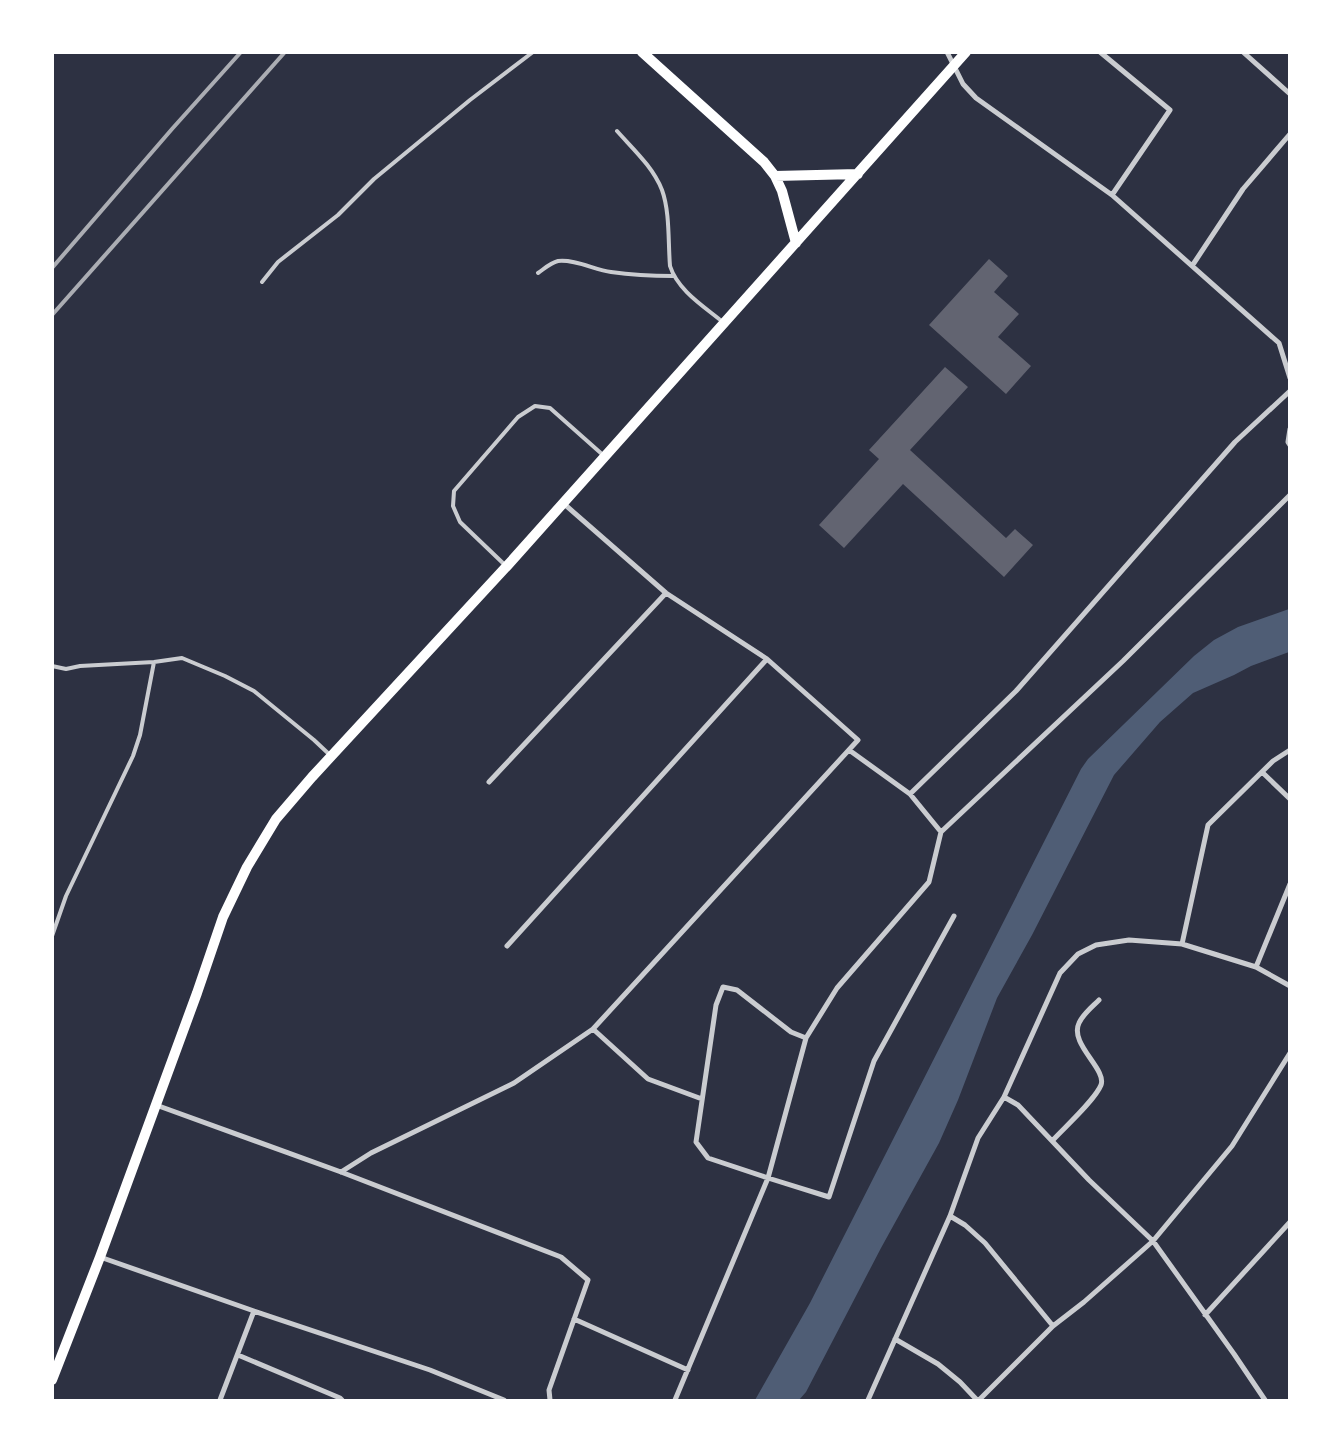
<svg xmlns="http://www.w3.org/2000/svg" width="1342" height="1453" font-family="'Source Serif 4',serif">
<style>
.water{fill:#4f5d75}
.building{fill:#626471}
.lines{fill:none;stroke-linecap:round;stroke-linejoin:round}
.service{stroke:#caccd0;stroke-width:4}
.minor{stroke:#caccd0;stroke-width:5}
.secondary{stroke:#fff;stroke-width:10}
.rail{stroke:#abadb3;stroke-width:4}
</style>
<rect width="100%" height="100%" fill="#2d3142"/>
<!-- water -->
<path class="water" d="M1289,609v43l-38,14 -17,9 -41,18 -33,29 -46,53 -82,160 -35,63 -39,102 -19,43 -58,105 -75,144 -7,8h-44l55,-97 271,-534 7,-10 106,-103 20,-16 24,-13z"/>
<!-- building -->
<path class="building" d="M989,259l19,17 -14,16 25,22 -21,23 33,29 -25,28 -77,-69z
M945,367l23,20 -58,63 96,88 9,-9 18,16 -29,32 -101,-93 -59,64 -25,-23 60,-66 -10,-9z"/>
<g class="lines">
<!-- service -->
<path class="service" d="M617,131c16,18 36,36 45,59 8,22 6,52 8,76 8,25 35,41 54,57
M538,273c6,-4 12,-10 20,-12 17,-2 37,9 53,11 21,3 41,4 62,4
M262,282l16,-20 60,-47 36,-36 96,-79 63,-48
M506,566l-46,-44 -7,-16 1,-15 64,-74 17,-11 15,2 53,47
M52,666l14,3 14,-3 74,-4 28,-4 43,18 29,15 60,49 17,16
M52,936l14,-40 67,-140 7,-21 14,-73"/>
<!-- minor -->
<path class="minor" d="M947,52l16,32 13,14 136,97 167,148 11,35
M1100,52l70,58 -58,85
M1243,52l47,42
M1192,266l51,-77 47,-55
M1290,429l-2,13 2,3
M849,750l61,44 31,38
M1262,772l28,27
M489,782l177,-189
M910,794l106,-103 219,-249 55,-51
M1182,944l26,-119 65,-64 17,-11
M507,946l260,-287
M1256,967l34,-83
M593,1029l55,50 54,20
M806,1038l-15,-6 -54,-42 -14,-3 -7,18 -20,137 12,16 60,20 61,19 45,-136 80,-145
M1004,1097l14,8 71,75 64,61 81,113 31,46
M156,1105l185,67 220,85 27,23 -39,110 1,10
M1053,1140c11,-12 42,-40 48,-55 6,-16 -32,-41 -22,-62 4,-9 13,-16 20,-23
M341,1172l30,-19 143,-70 79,-54 265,-289 -91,-81 -101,-66 -103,-90
M950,1216l15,9 20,18 68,83
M100,1257l154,54 -34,89
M254,1311l176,59 74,30
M1205,1315l85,-93
M574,1319l114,51
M895,1339l43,25 22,18 17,18
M238,1355l102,43 2,2
M675,1400l93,-222 38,-140 31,-50 92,-106 12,-50 182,-171 167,-166
M868,1400l82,-184 28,-78 26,-41 56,-124 18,-19 18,-9 33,-5 53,4 74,23 34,19
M979,1400l74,-74 31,-24 69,-61 79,-95 58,-93"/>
<!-- secondary -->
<path class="secondary" d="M642,52l122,110 11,14 7,15 14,52
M775,176l83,-2
M52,1380l48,-123 97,-264 26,-76 24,-50 29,-48 36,-42 195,-211 459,-514"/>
<!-- rail -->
<path class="rail" d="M52,268l120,-139 69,-77
M52,315l233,-263"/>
</g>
<!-- border -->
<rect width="1342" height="1453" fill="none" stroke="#ffffff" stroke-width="108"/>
</svg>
